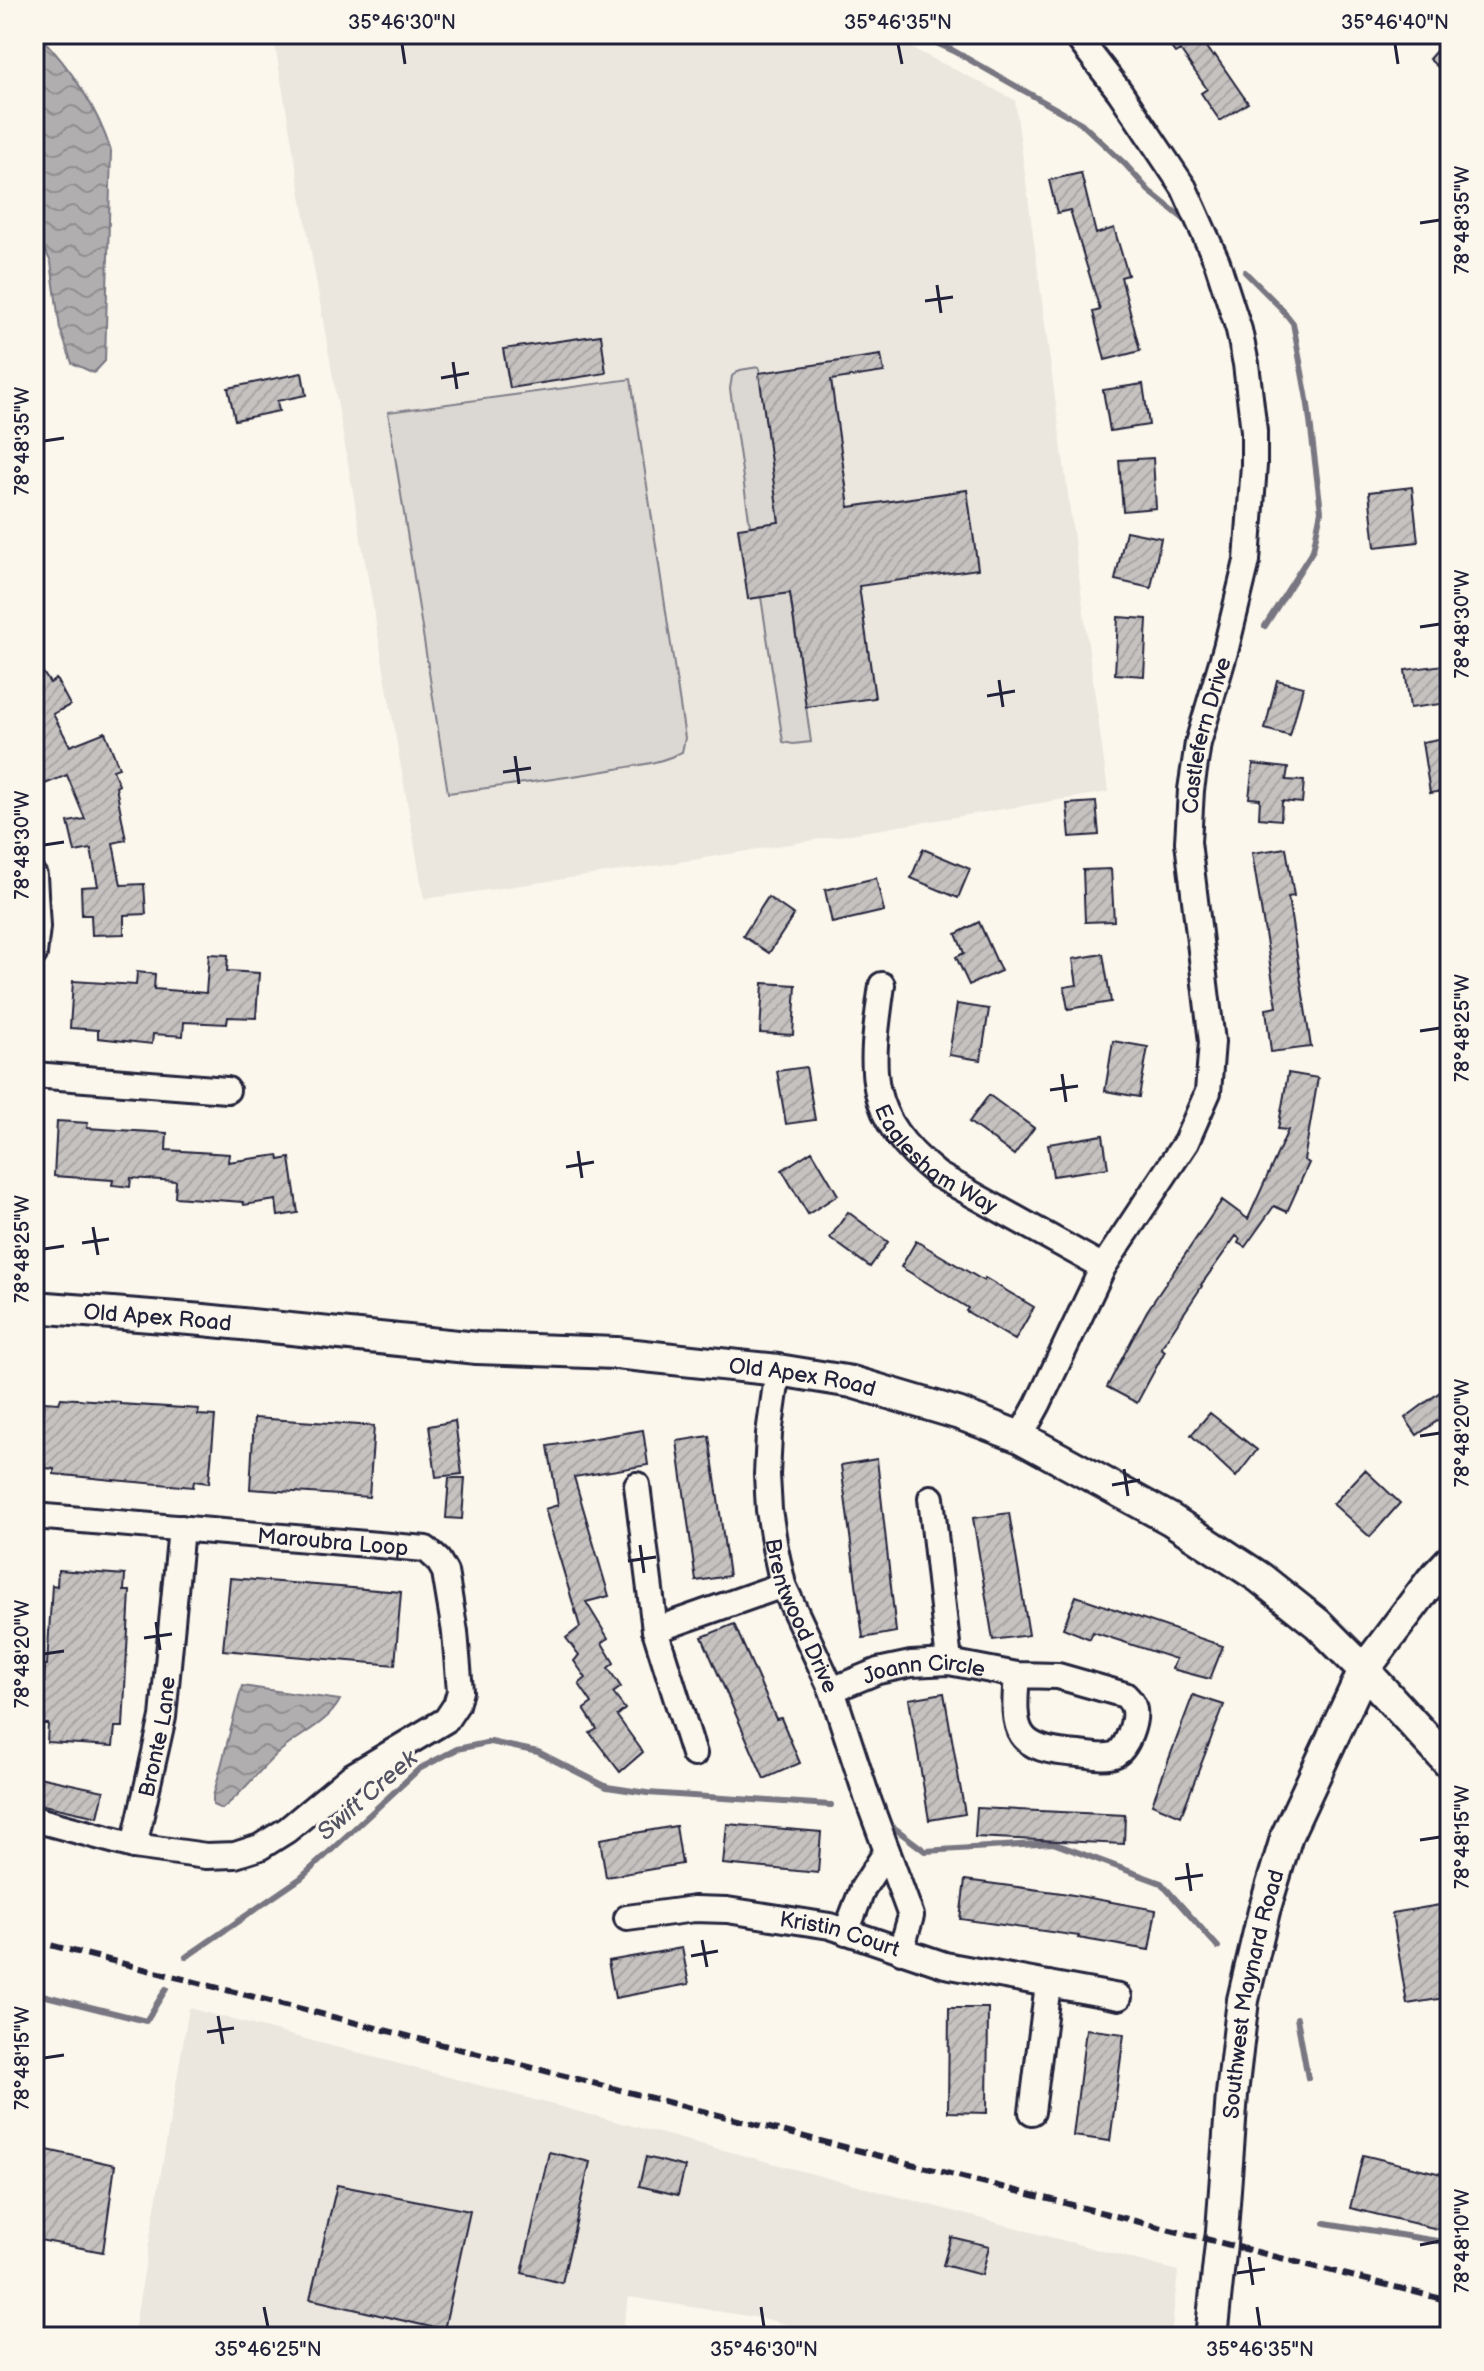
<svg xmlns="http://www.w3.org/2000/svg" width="1484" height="2371" font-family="'Balsamiq Sans',sans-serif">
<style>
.built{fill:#ebe7df}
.grass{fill:#dbd8d3;stroke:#7e7d87;stroke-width:2}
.water{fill:url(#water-waves);stroke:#787681;stroke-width:2}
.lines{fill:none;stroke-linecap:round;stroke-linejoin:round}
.stream{stroke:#787681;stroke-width:6}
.building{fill:url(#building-hatch);stroke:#22223b;stroke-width:2}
.minor-casing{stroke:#22223b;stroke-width:30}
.major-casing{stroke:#22223b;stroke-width:36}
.minor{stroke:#fbf7ec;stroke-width:24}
.major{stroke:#fbf7ec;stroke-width:30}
.rail{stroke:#22223b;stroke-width:6;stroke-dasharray:12 6;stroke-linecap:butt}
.ticks{fill:none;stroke:#22223b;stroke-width:3}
.labels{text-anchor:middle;stroke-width:6;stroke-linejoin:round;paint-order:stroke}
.street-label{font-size:22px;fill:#22223b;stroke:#fbf7ec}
.water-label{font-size:24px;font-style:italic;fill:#545364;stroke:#fbf7ec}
.neatline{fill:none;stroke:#22223b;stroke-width:3}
.ticks-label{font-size:20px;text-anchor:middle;fill:#22223b}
</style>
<defs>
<pattern id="water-waves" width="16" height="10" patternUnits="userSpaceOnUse" patternTransform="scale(2)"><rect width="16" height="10" fill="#b1aeb0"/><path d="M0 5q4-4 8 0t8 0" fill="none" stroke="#908d90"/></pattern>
<pattern id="building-hatch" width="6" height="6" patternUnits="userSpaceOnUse" patternTransform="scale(2)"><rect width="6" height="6" fill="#c6c2c0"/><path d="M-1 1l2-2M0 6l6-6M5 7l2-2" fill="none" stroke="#aaa6a6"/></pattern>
</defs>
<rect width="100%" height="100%" fill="#fbf7ec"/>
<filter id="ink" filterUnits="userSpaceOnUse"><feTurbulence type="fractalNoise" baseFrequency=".0125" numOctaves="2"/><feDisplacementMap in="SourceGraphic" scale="16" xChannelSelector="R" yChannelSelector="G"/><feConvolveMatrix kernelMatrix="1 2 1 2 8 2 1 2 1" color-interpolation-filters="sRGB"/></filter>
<g filter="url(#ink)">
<!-- built -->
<path class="built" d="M273,34h611l131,66 93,692 -446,73 -238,34z
M189,2008l989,263 -7,66h-337l-68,-18 -137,-22 -8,40h-488z"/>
<!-- grass -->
<path class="grass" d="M759,367l20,155 -29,4 -20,-137 2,-13 8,-6z
M631,379l54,359 -3,14c-21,11 -44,13 -66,17 -56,10 -112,17 -168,24l-60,-381z
M790,593l21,149 -18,2 -10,-2 -22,-145z"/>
<!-- water -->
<path class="water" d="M34,34h4c32,33 59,74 73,117l-6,210 -11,12 -22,-10 -12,-34 -9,-67 -17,-32z
M242,1686l98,14c-13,25 -43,35 -63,54 -19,17 -34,39 -55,55l-9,-4v-8z"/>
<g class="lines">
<!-- stream -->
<path class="stream" d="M917,34l37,17 127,72 44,41 24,27 36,29
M1245,272l36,36 12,15 15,82 13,106 -8,39 -48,76
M893,1827l32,24 128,-8 108,40 57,64
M186,1957l115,-79 118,-109 38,-20 34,-7 47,10 69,35 40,6 184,12
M34,1993l112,28 20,-32
M1297,2018l11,60
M1325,2223l125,20"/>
</g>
<!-- building -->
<path class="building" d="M1161,34h40l-3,2 15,21 2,-2 33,48 -28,18 -19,-28 6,-4 -27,-39 -5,3z
M1450,35v43l-21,-19z
M1081,173l15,61 18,-6 14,47 -7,2 19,74 -35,9 -12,-48 7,-2 -30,-100 -13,3 -8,-33z
M601,335l5,38 -96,15 -7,-39z
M881,355l3,17 -53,8 18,127 118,-17 11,79 -119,17 16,112 -69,9 -16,-114 -42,6 -10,-71 41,-6 -20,-149z
M302,373l4,22 -29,6 2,10 -44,9 -7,-32z
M1143,384l6,41 -39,6 -7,-41z
M1153,458l3,50 -33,3 -4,-51z
M1412,487l6,55 -43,5 -6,-55z
M1126,531l35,7 -10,50 -36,-8z
M1118,617l29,2 -3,57 -29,-2z
M34,659l16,24 6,-4 14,26 -17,9 17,32 35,-14 14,36 -6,2 6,15 -3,2 10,53 -13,3 8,42 23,-1 2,30 -22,1v19l-32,1 -1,-20h-9l-1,-28 17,-1 -7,-37 -16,3 -7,-30 17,-3 -18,-44 -22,9 -11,-25z
M1443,665l6,38 -39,5 -5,-38z
M1277,680l26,7 -13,49 -25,-7z
M1450,737v53l-20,3 -8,-51z
M1253,764l35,4 -2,12 18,1 -2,22 -20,-2 -1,19 -22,-2 1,-19 -11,-1z
M1096,802l3,33 -29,2 -3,-33z
M1286,848l8,48 -6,1 23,150 -40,5 -5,-43 11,-2 -25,-154z
M923,849l47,20 -12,29 -47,-20z
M1111,869l3,52 -29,1 -2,-52z
M876,878l8,33 -52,12 -7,-33z
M768,897l26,18 -25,38 -26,-17z
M979,922l22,49 -32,14 -13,-28 8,-4 -8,-19z
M209,954l19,1 -1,16 32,2 -3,45 -28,-1 -1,7 -43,-2 -1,14 -30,-2 -1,10 -54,-6v-8l-28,-2 3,-47 63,4 1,-13 18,2 -1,15 52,4z
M1103,954l8,48 -43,7 -4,-22 13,-2 -4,-26z
M763,983l33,2 -3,50 -33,-2z
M957,1004l32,5 -8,51 -32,-5z
M1113,1041l35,6 -9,50 -34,-6z
M806,1067l9,53 -29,4 -9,-53z
M1288,1073l30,5 -14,82 5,3 -22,49 -13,-6 -29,41 -7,-4 2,-4 -4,-3 -35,49 1,1 -41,62 4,3 -28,52 -30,-16 40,-76 75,-111 26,19 40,-89 -10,-1z
M989,1095l45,33 -20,27 -45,-33z
M57,1121l31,2 -1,5 80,5 -1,17 63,4 -1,8 50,-7 1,5 11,-2 8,55 -20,3 -2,-16 -32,5 -1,-3 -68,-5 1,-16 -45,-3 -1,9 -18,-2 1,-5 -59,-4z
M1103,1135l5,33 -55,8 -5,-32z
M812,1151l26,44 -30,19 -26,-44z
M848,1212l40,30 -18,25 -40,-29z
M916,1241l68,40 1,-3 49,29 -19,33 -49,-29 2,-3 -67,-41z
M1440,1392l10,14v6l-33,23 -12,-17z
M61,1398l59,4v2l79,5 -1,6 17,1 -6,67 -15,-2 -1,6 -80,-7 -59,-6v-5l-17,-2 7,-65 15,1z
M1210,1413l47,37 -21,27 -45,-42z
M254,1418l120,8 -5,71 -119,-8z
M455,1421l7,53 -26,3 -7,-51z
M643,1430l5,35 -74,12 35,119 -23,6 22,36 -6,5 12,20 -6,5 13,19 -8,6 12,16 -8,7 26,36 -23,20 -30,-39 7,-4 -13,-20 8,-6 -13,-19 7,-6 -12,-17 5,-6 -13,-17 14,-11 -35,-118 13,-4 -10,-59z
M709,1436l20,140 -33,5 -19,-140z
M877,1459l19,173 -33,6 -22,-173z
M1365,1470l35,33 -30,34 -37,-33z
M449,1478h16l-3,41 -16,-1z
M1009,1513l20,122 -36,5 -20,-122z
M58,1570l67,5 -1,16h6l-7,136h-8l-2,19 -66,-4 1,-18h-6l3,-59h2l5,-80 5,1z
M230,1578l171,14 -6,73 -172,-15z
M1076,1596l147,50 -13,33 -38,-10 4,-10 -83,-27 -3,7 -27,-11z
M734,1624l42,95 5,-1 19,45 -36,16 -62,-142z
M944,1693l21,121 -36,6 -20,-121z
M1193,1695l31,10 -43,111 -29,-12z
M34,1776l70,15 -6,26 -64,-14z
M977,1808l148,7 -1,29 -149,-7z
M727,1824l94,8 -3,41 -95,-9z
M676,1826l6,38 -76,13 -6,-38z
M965,1880l97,13 94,17 -7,40 -71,-12 1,-2 -119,-17z
M1440,1905l10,64v14l-7,1 2,14 -38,6 -15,-91z
M682,1948l7,36 -74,14 -7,-37z
M949,2008h39l-1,105 -39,-1z
M1086,2029l38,5 -14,107 -37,-5z
M34,2147l81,18 -12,87 -69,-13z
M549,2152l41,10 -28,121 -40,-10z
M1363,2155l87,21v56l-100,-24z
M646,2157l39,10 -7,28 -39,-9z
M337,2185l133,26 -26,119 -134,-31z
M951,2237l38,9 -7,29 -39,-10z"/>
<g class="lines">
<defs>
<g id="minor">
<path d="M34,876l3,51 -3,27"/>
<path id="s1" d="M882,985c-12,86 -19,130 56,190l165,92"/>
<path d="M34,1075l193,15"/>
<path id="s2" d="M778,1370l-9,64 -2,41 2,35 6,38 8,37 49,105 35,107 44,119 -10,35"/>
<path id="s3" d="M1020,1437l18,-33 65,-137 83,-125 22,-50 4,-50 -24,-200 3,-52 7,-47 28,-95 21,-87 7,-96v-34l-8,-67 -7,-34 -22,-68 -33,-74 -64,-96 -45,-58"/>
<path d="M637,1485l18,145 39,124"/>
<path d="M931,1498l18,164"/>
<path id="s4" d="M34,1516l392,33 12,11 7,12 10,60 5,59 -4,14 -10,15 -94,56 -65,54 -27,17 -25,8 -29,1 -72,-10 -100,-27"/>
<path d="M655,1630l128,-45"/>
<path id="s5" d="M832,1690l46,-19 33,-7 38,-2 68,13 41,1 67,19c4,4 8,8 9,15 2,12 -7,38 -18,44 -10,5 -26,1 -37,0 -64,-4 -67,-21 -62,-79"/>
<path id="s6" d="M134,1846l29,-129 18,-189"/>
<path id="s7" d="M627,1918l67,-9 33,1 103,16 115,39 174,32"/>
<path d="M846,1932l17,-44 24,-37"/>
<path d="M1032,2112l16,-128"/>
</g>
<g id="major">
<path id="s8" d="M34,1307l169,13 274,28 139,5 162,17 74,12 108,32 60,23 150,82 89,58 59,47 46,46 86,94"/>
<path id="s9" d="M1211,2337l10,-93 11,-150 11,-94 21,-89 23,-76 77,-165 67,-89 19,-20"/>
</g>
</defs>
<!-- minor casing -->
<use href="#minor" class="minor-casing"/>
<!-- major casing -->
<use href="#major" class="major-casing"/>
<!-- minor -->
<use href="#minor" class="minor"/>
<!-- major -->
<use href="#major" class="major"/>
<!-- rail -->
<path class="rail" d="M34,1941l1416,360"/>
</g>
</g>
<!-- ticks -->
<path class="ticks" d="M402,44l3,20M898,44l4,20M1395,44l3,20M1420,223l20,-3M937,285l4,28M925,301l28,-4M453,362l4,27M441,378l28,-5M44,441l20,-3M1420,627l20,-3M999,680l4,27M987,696l28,-5M515,756l4,28M503,772l28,-4M44,845l20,-3M1420,1031l20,-3M1062,1074l4,28M1050,1090l28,-4M578,1151l4,27M566,1167l28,-5M93,1227l5,28M82,1243l27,-4M44,1249l20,-3M1420,1436l20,-3M1124,1469l4,27M1112,1485l28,-5M640,1545l4,28M628,1561l28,-4M156,1622l4,28M144,1638l28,-4M44,1654l20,-3M1420,1840l20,-3M1187,1863l4,28M1175,1879l28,-4M702,1940l5,27M691,1956l27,-5M218,2016l5,28M207,2032l27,-4M44,2058l20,-3M1420,2245l20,-4M1249,2257l4,28M1237,2273l28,-4M264,2307l4,20M761,2307l3,20M1257,2307l3,20"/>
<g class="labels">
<!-- street labels -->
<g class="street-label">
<text dy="8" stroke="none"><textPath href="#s3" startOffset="754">Castlefern Drive</textPath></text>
<text dy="8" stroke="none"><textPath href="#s1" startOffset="200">Eaglesham Way</textPath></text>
<text dy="8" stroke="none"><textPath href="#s8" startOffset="124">Old Apex Road</textPath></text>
<text dy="8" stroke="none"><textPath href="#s8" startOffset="772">Old Apex Road</textPath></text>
<text dy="8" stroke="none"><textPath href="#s4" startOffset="300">Maroubra Loop</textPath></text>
<text dy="8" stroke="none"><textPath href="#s2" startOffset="252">Brentwood Drive</textPath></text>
<text dy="8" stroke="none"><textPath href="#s5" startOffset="96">Joann Circle</textPath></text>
<text dy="8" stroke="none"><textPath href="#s6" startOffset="112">Bronte Lane</textPath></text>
<text dy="8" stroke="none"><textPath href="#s7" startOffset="216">Kristin Court</textPath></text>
<text dy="8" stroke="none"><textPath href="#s9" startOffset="346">Southwest Maynard Road</textPath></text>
</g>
<!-- water labels -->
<g class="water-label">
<text transform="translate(367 1795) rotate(-41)" y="8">Swift Creek</text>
</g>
</g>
<!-- margin -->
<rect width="1484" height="2371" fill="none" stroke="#fbf7ec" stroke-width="88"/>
<rect x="44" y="44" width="1396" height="2283" class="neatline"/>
<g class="ticks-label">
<text x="402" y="29">35°46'30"N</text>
<text x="898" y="29">35°46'35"N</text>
<text x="1395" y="29">35°46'40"N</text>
<text transform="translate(1462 220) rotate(-90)" y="7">78°48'35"W</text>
<text transform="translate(22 441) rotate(-90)" y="7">78°48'35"W</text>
<text transform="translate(1462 624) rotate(-90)" y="7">78°48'30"W</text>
<text transform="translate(22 845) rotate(-90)" y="7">78°48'30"W</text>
<text transform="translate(1462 1028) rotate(-90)" y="7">78°48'25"W</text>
<text transform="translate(22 1249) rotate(-90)" y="7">78°48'25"W</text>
<text transform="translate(1462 1433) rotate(-90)" y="7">78°48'20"W</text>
<text transform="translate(22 1654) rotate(-90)" y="7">78°48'20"W</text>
<text transform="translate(1462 1837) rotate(-90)" y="7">78°48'15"W</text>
<text transform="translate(22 2058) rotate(-90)" y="7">78°48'15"W</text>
<text transform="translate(1462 2241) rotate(-90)" y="7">78°48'10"W</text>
<text x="268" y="2356">35°46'25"N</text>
<text x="764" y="2356">35°46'30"N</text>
<text x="1260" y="2356">35°46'35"N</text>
</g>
</svg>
